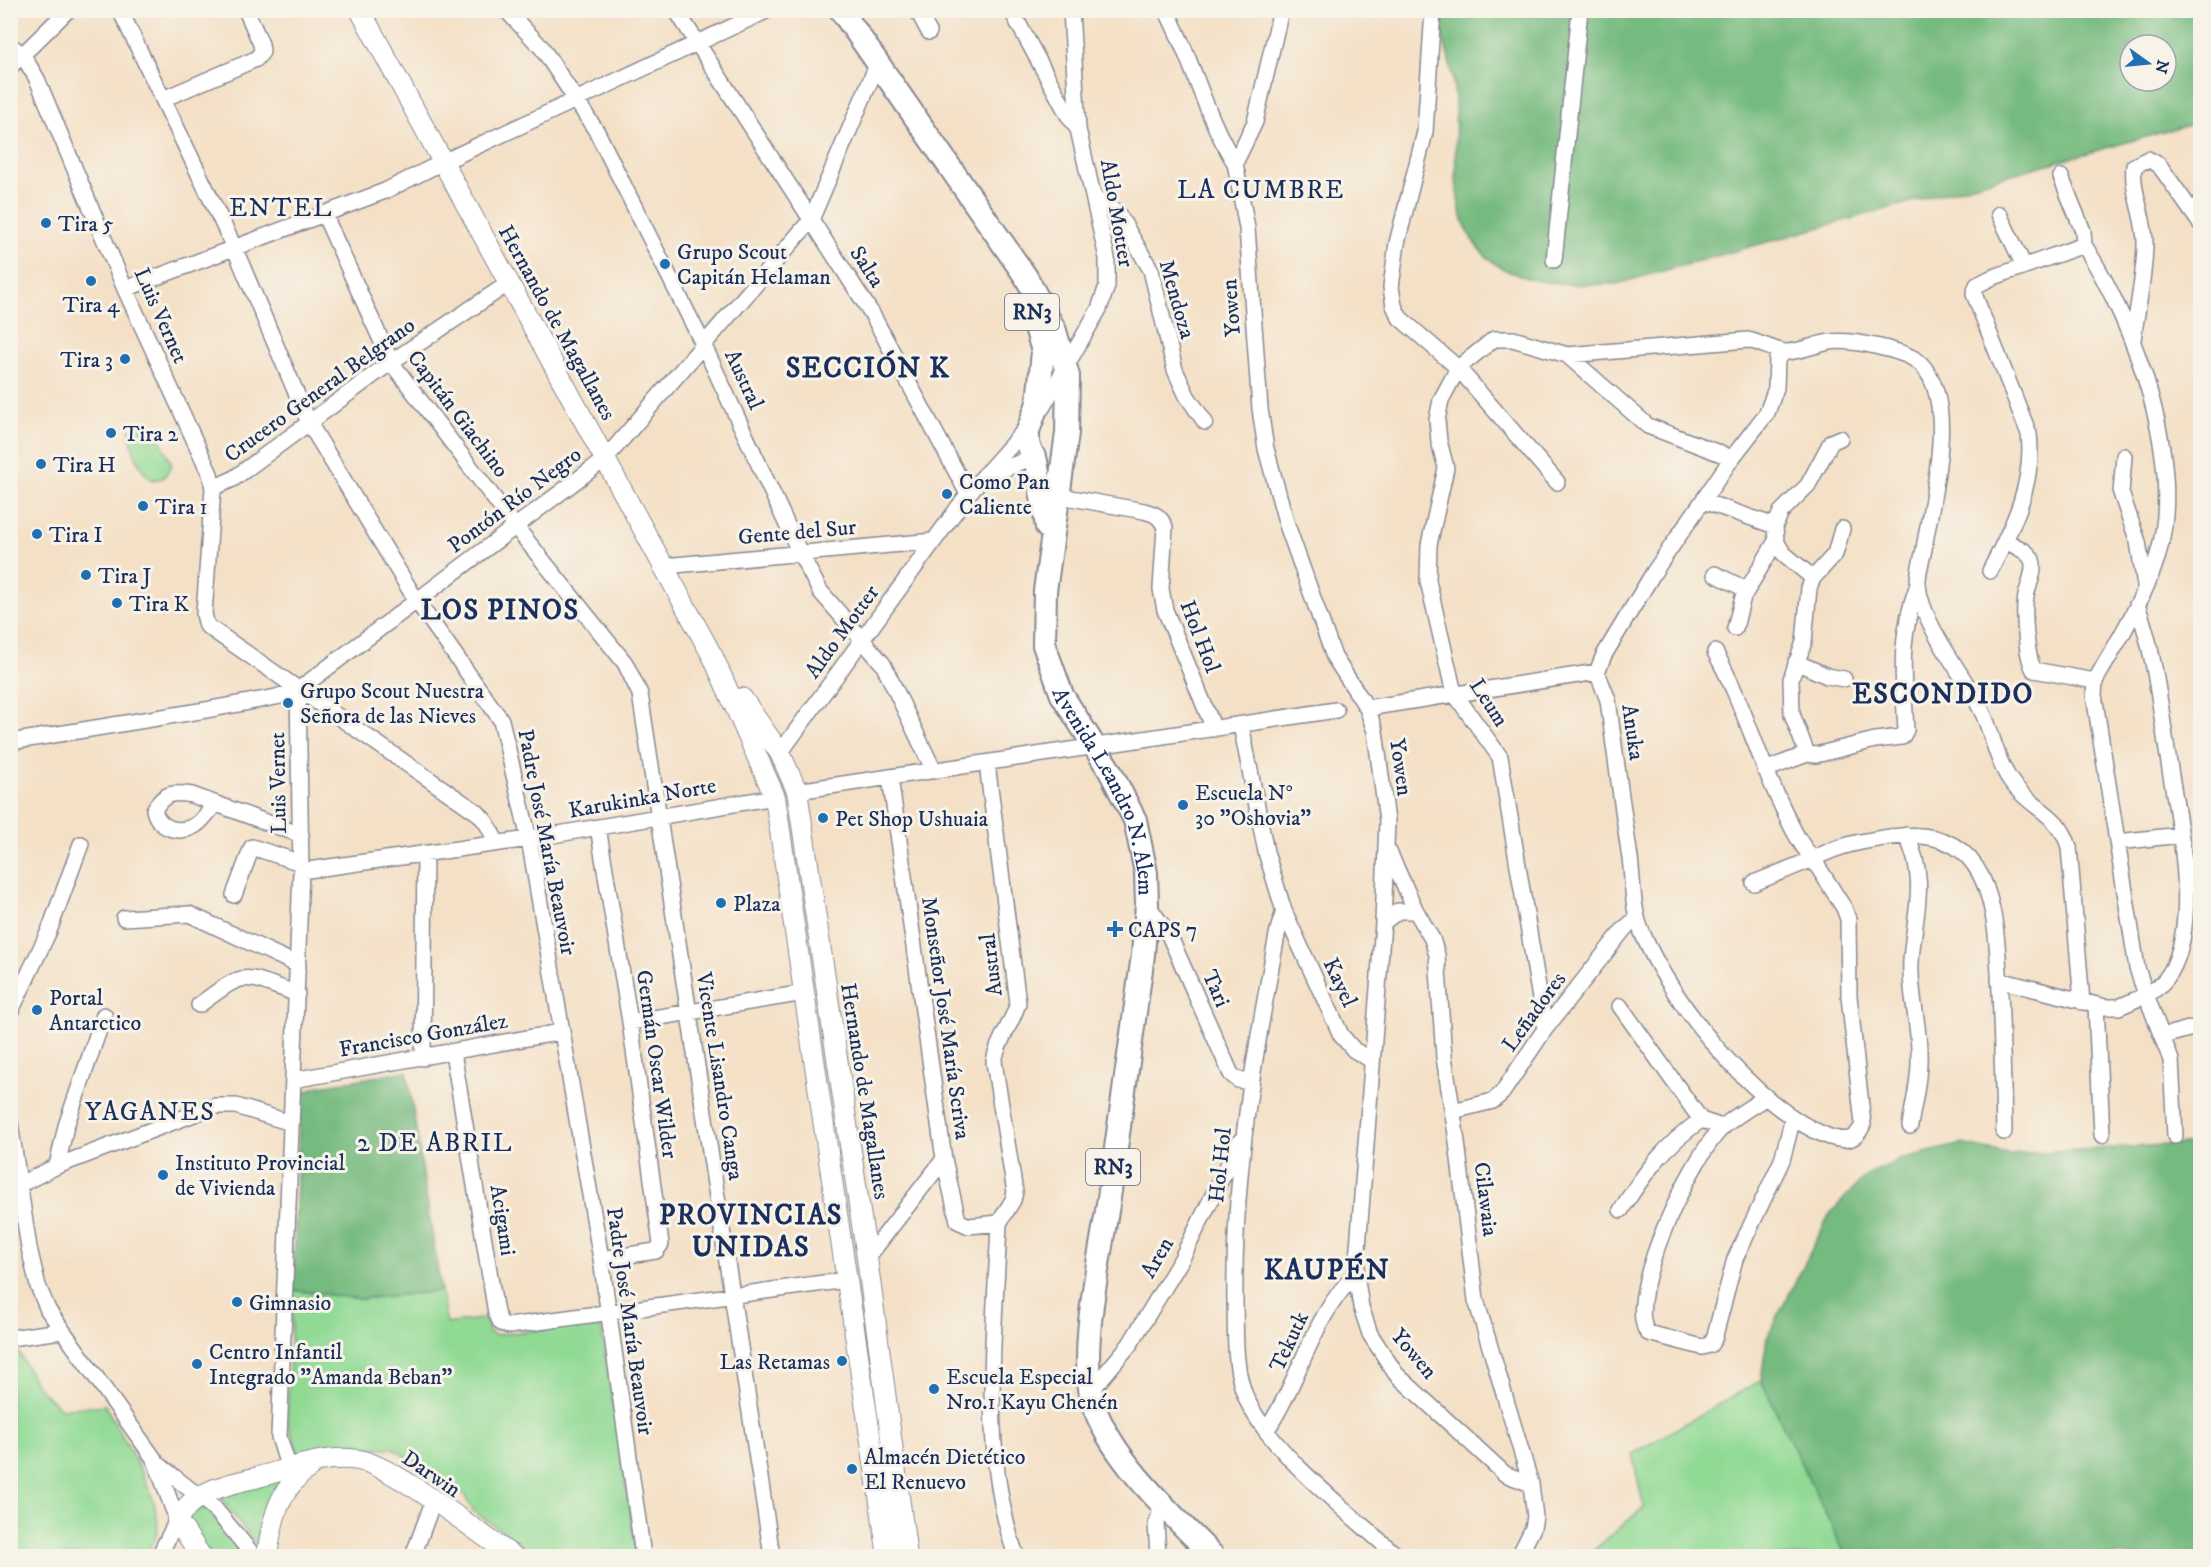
<svg xmlns="http://www.w3.org/2000/svg" width="2211" height="1567" font-family="'IM FELL DW Pica',serif">
<style>
.green{fill:#91da94;stroke:#568479;stroke-width:1.5}
.forest{fill:#74ba7e;stroke:#48746e;stroke-width:1.5;fill-rule:evenodd}
.lines{fill:none;stroke-linecap:round;stroke-linejoin:round}
.minor-casing{stroke:#888892;stroke-width:18}
.major-casing{stroke:#888892;stroke-width:22}
.highway-casing{stroke:#888892;stroke-width:26}
.minor{stroke:#fff;stroke-width:15}
.major{stroke:#fff;stroke-width:20}
.highway{stroke:#fff;stroke-width:22}
.poi-dot{fill:#1f6fb2;stroke:#f7f3e8;stroke-width:2}
.labels{text-anchor:middle;stroke-width:6;stroke-linejoin:round;paint-order:stroke}
.shield{fill:#f7f3e8;stroke:#5d6a87;stroke-width:1.5}
.shield-label{font-size:21px;font-weight:bold;fill:#1b2f5e}
.street-label{font-size:22px;fill:#1b2f5e;stroke:#f7f3e8}
.poi-label{font-size:22px;fill:#1b2f5e;stroke:#f7f3e8;text-anchor:start}
.quarter-label{font-size:26px;letter-spacing:1.5px;fill:#1b2f5e;stroke:#f7f3e8}
.district-label{font-size:28px;font-weight:bold;letter-spacing:1.5px;fill:#1b2f5e;stroke:#f7f3e8}
</style>
<rect width="100%" height="100%" fill="#f7f3e8"/>
<filter id="ink" filterUnits="userSpaceOnUse"><feTurbulence type="fractalNoise" baseFrequency=".0167" numOctaves="2"/><feDisplacementMap in="SourceGraphic" scale="12" xChannelSelector="R" yChannelSelector="G"/><feConvolveMatrix kernelMatrix="1 2 1 2 8 2 1 2 1" color-interpolation-filters="sRGB"/></filter>
<filter id="wash" filterUnits="userSpaceOnUse"><feTurbulence type="fractalNoise" baseFrequency=".008" numOctaves="4" result="noise"/><feDisplacementMap in="SourceGraphic" scale="24" xChannelSelector="R" yChannelSelector="G"/><feGaussianBlur stdDeviation="1.35" result="paint"/><feColorMatrix in="noise" values="0 0 0 0 0 0 0 0 0 0 0 0 0 0 0 0 0 1.4 0 .05"/><feComposite in="paint" operator="in"/></filter>
<g filter="url(#wash)">
<rect width="100%" height="100%" fill="#f4e0c6"/>
<!-- green -->
<path class="green" d="M139,424l15,3 18,38 -9,13 -11,2c-14,-11 -21,-32 -22,-50z
M293,1290l67,9 81,-8 6,33 39,-6 3,14 6,3 97,-11 6,2 4,6 35,224h-99l-65,-45 -10,-18 -70,-45h-52l-39,8 -4,-1 -11,-35z
M16,1347l20,38 25,24 44,-4c16,31 58,93 52,127 -1,9 -8,17 -13,24h-133l-1,-208z
M1761,1380l85,176h-259l57,-49 -12,-53z
M288,1476c-21,18 -28,48 -27,75l-41,-53 2,-3z
M204,1508l6,4 34,44h-33l-20,-25 -2,-13 8,-9z"/>
<!-- forest -->
<path class="forest" d="M1435,11h765v111l-584,162c-65,2 -138,2 -156,-75 -8,-38 -2,-80 -6,-119 -2,-26 -12,-54 -19,-79zM2130,45h36v36h-36z
M407,1071l34,220 -81,8 -67,-9 7,-195 15,-8z
M2200,1143v413h-354l-85,-176 6,-42 62,-123 37,-40 38,-17 58,-14 46,10z"/>
</g>
<g filter="url(#ink)">
<g class="lines">
<defs>
<path id="minor" d="M120,10l114,237 75,176 107,177 85,120 28,119 72,420 42,297
M506,10l36,38 55,84 107,214 96,207 20,38 63,73 51,107
M676,10l196,304 96,180
M917,10l12,22
M1011,10l57,105 9,13
M1166,10c27,50 39,106 69,153
M1281,10l-26,112 -20,41 12,65 13,181 6,40 21,76 47,132 33,51 8,23 12,90 -4,102 -27,351 5,33 9,27 26,40 109,100 26,10
M1433,10l-8,122 -28,111 -6,44 3,19 6,12 58,50 99,114
M10,45l12,9 15,25 88,210 85,185 3,14 -9,126 3,12 271,187 8,9 11,21
M10,67l58,-57
M163,99l93,-40 6,-7 -1,-8 -15,-34
M1096,198l21,14 34,58 24,100 12,26 18,26
M324,214l67,148 124,164 110,137 15,31 132,862
M1999,214l25,52
M1554,260l26,-250
M125,289l260,-98 58,-29 325,-152
M2133,340c4,-32 12,-65 12,-97 0,-26 -14,-51 -11,-77l14,-7 11,6 41,58
M1785,352l-8,7 -1,29 -9,25 -35,45 -78,114 -50,83 -7,17 11,28c7,53 14,105 22,158 3,23 2,50 11,72 29,71 114,178 186,206 17,6 29,6 36,-12l-14,-128 -1,-77 -4,-11 -31,-49c26,-14 49,-18 78,-22 104,-15 105,79 109,154 2,47 3,94 4,141
M1567,355l181,-15c10,2 31,12 38,12 14,0 30,-8 44,-10 20,-3 77,8 91,22 38,39 10,137 3,185 -2,11 -7,25 -6,36 4,43 50,93 67,133 9,22 13,47 28,66 20,26 46,29 56,63l13,155
M1042,408l57,-99 8,-23v-28l-29,-129 -7,-119
M2124,456l-3,37 17,49 7,43
M987,476l46,-19
M213,488l20,-9 158,-117 118,-79
M1060,496l84,15c11,3 16,5 21,16l-4,62 4,21 49,119
M1703,501l72,25
M1842,529l-7,25 -22,24 -4,10 -5,54 -13,37 1,35 15,40 9,1 59,-15 27,-3 4,-7c-3,-57 -8,-90 12,-146
M1776,541l7,12 30,25
M2005,541c9,5 23,9 27,19 4,10 -4,26 -6,36 -3,16 0,60 8,74l61,11
M664,566l270,-25
M1990,571c22,-43 45,-87 39,-137l-55,-140 3,-9 14,-7 93,-33
M1715,574l32,16
M2137,605c18,48 23,101 31,152 9,59 25,124 14,183 -5,24 -14,44 -36,55l25,65 4,76
M1735,628l8,-31 33,-56 -1,-15 6,-14 27,-27 23,-43 9,-4
M1715,652c26,46 41,99 64,148 10,21 18,41 34,59l-59,24
M1796,662l31,14 17,3
M1367,708l230,-36
M1241,725l25,127 18,59 57,124 13,15 17,10
M10,742l196,-32 70,-13 22,-7 307,-231 206,-239 66,-155
M780,753l188,-259 62,-70
M987,764l31,239c-6,21 -21,38 -24,59l21,130 -2,8 -14,23c-4,111 -20,226 17,333
M1765,770l42,-16
M890,777l54,382 14,62 11,5 30,-3
M797,791l539,-81
M215,804c-6,7 -12,16 -19,21 -17,10 -37,4 -42,-15 10,-18 20,-18 38,-15l109,40
M598,827l32,195 31,222 -5,7 -55,8
M1906,835c23,46 8,78 5,126 -2,34 10,67 8,101 0,21 -6,43 -9,64
M2118,842l62,-7
M1389,852l27,59 16,28 5,16 7,102 12,77 20,166 55,184 4,33 -2,11 -14,28
M301,871l228,-32 246,-42
M234,895l18,-48 49,16
M1147,904l22,31 62,139 7,6 11,2
M1284,911l-6,19c-24,126 -45,243 -43,372 1,35 -2,71 14,102 27,53 103,111 148,152
M124,918l65,-4 109,51
M1383,923l15,-12h18
M1999,980l106,27h14l27,-12 -9,-27 -43,-273 1,-14c23,-40 49,-81 63,-126 27,-94 -23,-230 -74,-310l-1,-14 -22,-54
M199,1005c48,-36 43,-31 98,-11
M2096,1005l6,130
M1620,1006l81,114
M10,1013l39,-82 32,-87
M630,1022l174,-29
M1545,1029l-45,-272 -46,-64 -26,-112 1,-36 17,-77 -7,-27 -2,-21 4,-20 17,-32 36,-29h19l54,16 81,71 84,32
M2163,1036l37,-10
M453,1052l43,261 5,10 8,3 337,-46
M423,1058l2,-205
M293,1080l268,-48
M1765,1098c-14,9 -30,18 -42,29 -29,25 -101,174 -75,206l54,14 8,-2 4,-6 21,-80 47,-99 11,-42
M1453,1111l40,-10 9,-8 43,-64 79,-100 13,-11
M10,1123l19,125 9,38 10,24 107,150 22,60 -18,36
M57,1166l9,-40 38,-111
M21,1184l36,-18 158,-60h21l55,17
M1621,1210c24,-38 43,-64 80,-90l21,7
M867,1258l77,-99
M10,1338l51,-7
M1090,1392l40,-48 51,-84 59,-119
M1266,1431c34,-50 46,-115 90,-157
M159,1465l56,44 39,47
M289,1469l-10,-32 22,-566 -3,-181
M413,1556l20,-54
M1158,1556l-2,-33 7,-18"/>
<path id="major" d="M360,10l353,647 62,140 113,759
M742,698l38,55 17,38 70,467 40,298
M201,1556l-24,-36c16,-29 48,-35 78,-42 31,-8 70,-24 103,-18 35,5 121,74 155,96
M267,1556c5,-36 11,-67 43,-89"/>
<g id="highway">
<path id="s1" d="M841,10l185,267 29,54 13,45 -1,57 -22,158 -1,54 18,50 48,76 25,49 11,53 1,31 -4,51c-11,81 -23,162 -34,243 -8,56 -33,159 -14,211 20,54 78,106 118,147"/>
<path d="M1030,307l13,44 -5,52 -10,28v14l8,16 11,66"/>
</g>
</defs>
<!-- minor casing -->
<use href="#minor" class="minor-casing"/>
<!-- major casing -->
<use href="#major" class="major-casing"/>
<!-- highway casing -->
<use href="#highway" class="highway-casing"/>
<!-- minor -->
<use href="#minor" class="minor"/>
<!-- major -->
<use href="#major" class="major"/>
<!-- highway -->
<use href="#highway" class="highway"/>
</g>
</g>
<!-- markers -->
<g class="poi-dot">
<circle cx="46" cy="223" r="6"/>
<circle cx="665" cy="264" r="6"/>
<circle cx="91" cy="281" r="6"/>
<circle cx="125" cy="359" r="6"/>
<circle cx="111" cy="433" r="6"/>
<circle cx="41" cy="464" r="6"/>
<circle cx="947" cy="494" r="6"/>
<circle cx="143" cy="506" r="6"/>
<circle cx="37" cy="534" r="6"/>
<circle cx="86" cy="575" r="6"/>
<circle cx="117" cy="603" r="6"/>
<circle cx="288" cy="703" r="6"/>
<circle cx="1183" cy="805" r="6"/>
<circle cx="823" cy="818" r="6"/>
<circle cx="721" cy="903" r="6"/>
<path d="M1112 920h6v6h6v6h-6v6h-6v-6h-6v-6h6z"/>
<circle cx="37" cy="1010" r="6"/>
<circle cx="163" cy="1175" r="6"/>
<circle cx="237" cy="1302" r="6"/>
<circle cx="842" cy="1361" r="6"/>
<circle cx="197" cy="1364" r="6"/>
<circle cx="934" cy="1389" r="6"/>
<circle cx="852" cy="1469" r="6"/>
</g>
<g class="labels">
<!-- shield labels -->
<g class="shield">
<rect x="1005" y="294" width="54" height="36" rx="4.5"/>
<rect x="1086" y="1149" width="54" height="36" rx="4.5"/>
</g>
<g class="shield-label">
<text x="1032" y="319">RN3</text>
<text x="1113" y="1174">RN3</text>
</g>
<!-- street labels -->
<g class="street-label">
<text transform="translate(1118 213) rotate(80)" y="8">Aldo Motter</text>
<text transform="translate(868 266) rotate(57)" y="8">Salta</text>
<text transform="translate(1178 299) rotate(74)" y="8">Mendoza</text>
<text transform="translate(1230 308) rotate(-94)" y="8">Yowen</text>
<text transform="translate(162 315) rotate(66)" y="8">Luis Vernet</text>
<text transform="translate(558 322) rotate(61)" y="8">Hernando de Magallanes</text>
<text transform="translate(745 379) rotate(65)" y="8">Austral</text>
<text transform="translate(319 389) rotate(-36)" y="8">Crucero General Belgrano</text>
<text transform="translate(459 413) rotate(53)" y="8">Capitán Giachino</text>
<text transform="translate(514 499) rotate(-37)" y="8">Pontón Río Negro</text>
<text transform="translate(797 531) rotate(-5)" y="8">Gente del Sur</text>
<text transform="translate(841 631) rotate(-54)" y="8">Aldo Motter</text>
<text transform="translate(1201 636) rotate(69)" y="8">Hol Hol</text>
<text transform="translate(1490 702) rotate(57)" y="8">Leum</text>
<text transform="translate(1634 732) rotate(82)" y="8">Anuka</text>
<text transform="translate(1402 767) rotate(82)" y="8">Yowen</text>
<text transform="translate(277 783) rotate(-91)" y="8">Luis Vernet</text>
<text dy="8" stroke="none"><textPath href="#s1" startOffset="864">Avenida Leandro N. Alem</textPath></text>
<text transform="translate(642 797) rotate(-10)" y="8">Karukinka Norte</text>
<text transform="translate(548 842) rotate(79)" y="8">Padre José María Beauvoir</text>
<text transform="translate(990 965) rotate(-97)" y="8">Austral</text>
<text transform="translate(1341 982) rotate(65)" y="8">Kayel</text>
<text transform="translate(1217 988) rotate(66)" y="8">Tari</text>
<text transform="translate(1533 1011) rotate(-54)" y="8">Leñadores</text>
<text transform="translate(947 1018) rotate(82)" y="8">Monseñor José María Scriva</text>
<text transform="translate(423 1034) rotate(-10)" y="8">Francisco González</text>
<text transform="translate(658 1064) rotate(82)" y="8">Germán Oscar Wilder</text>
<text transform="translate(721 1076) rotate(81)" y="8">Vicente Lisandro Canga</text>
<text transform="translate(866 1091) rotate(81)" y="8">Hernando de Magallanes</text>
<text transform="translate(1219 1165) rotate(-84)" y="8">Hol Hol</text>
<text transform="translate(1487 1199) rotate(83)" y="8">Cilawaia</text>
<text transform="translate(504 1220) rotate(81)" y="8">Acigami</text>
<text transform="translate(1156 1257) rotate(-60)" y="8">Aren</text>
<text transform="translate(631 1321) rotate(82)" y="8">Padre José María Beauvoir</text>
<text transform="translate(1288 1341) rotate(-65)" y="8">Tekutk</text>
<text transform="translate(1415 1353) rotate(50)" y="8">Yowen</text>
<text transform="translate(432 1473) rotate(34)" y="8">Darwin</text>
</g>
<!-- poi labels -->
<g class="poi-label">
<text x="58" y="231">Tira 5</text>
<text x="677" y="259">Grupo Scout<tspan x="677" dy="25">Capitán Helaman</tspan></text>
<text x="91" y="312" text-anchor="middle">Tira 4</text>
<text x="113" y="367" text-anchor="end">Tira 3</text>
<text x="123" y="441">Tira 2</text>
<text x="53" y="472">Tira H</text>
<text x="959" y="489">Como Pan<tspan x="959" dy="25">Caliente</tspan></text>
<text x="155" y="514">Tira 1</text>
<text x="49" y="542">Tira I</text>
<text x="98" y="583">Tira J</text>
<text x="129" y="611">Tira K</text>
<text x="300" y="698">Grupo Scout Nuestra<tspan x="300" dy="25">Señora de las Nieves</tspan></text>
<text x="1195" y="800">Escuela N°<tspan x="1195" dy="25">30 "Oshovia"</tspan></text>
<text x="835" y="826">Pet Shop Ushuaia</text>
<text x="733" y="911">Plaza</text>
<text x="1128" y="937">CAPS 7</text>
<text x="49" y="1005">Portal<tspan x="49" dy="25">Antarctico</tspan></text>
<text x="175" y="1170">Instituto Provincial<tspan x="175" dy="25">de Vivienda</tspan></text>
<text x="249" y="1310">Gimnasio</text>
<text x="209" y="1359">Centro Infantil<tspan x="209" dy="25">Integrado "Amanda Beban"</tspan></text>
<text x="830" y="1369" text-anchor="end">Las Retamas</text>
<text x="946" y="1384">Escuela Especial<tspan x="946" dy="25">Nro.1 Kayu Chenén</tspan></text>
<text x="864" y="1464">Almacén Dietético<tspan x="864" dy="25">El Renuevo</tspan></text>
</g>
<!-- quarter labels -->
<g class="quarter-label">
<text x="1261" y="198">LA CUMBRE</text>
<text x="281" y="216">ENTEL</text>
<text x="150" y="1120">YAGANES</text>
<text x="435" y="1151">2 DE ABRIL</text>
</g>
<!-- district labels -->
<g class="district-label">
<text x="868" y="377">SECCIÓN K</text>
<text x="500" y="619">LOS PINOS</text>
<text x="1943" y="703">ESCONDIDO</text>
<text x="751" y="1224">PROVINCIAS<tspan x="751" dy="32">UNIDAS</tspan></text>
<text x="1327" y="1279">KAUPÉN</text>
</g>
</g>
<!-- margin -->
<rect width="2211" height="1567" fill="none" stroke="#f7f3e8" stroke-width="36"/>
<!-- north arrow -->
<g transform="translate(2148 63) rotate(105)"><circle r="28" fill="#f7f3e8" stroke="#9fa5b1" stroke-width="1.5"/>
<path d="M0-4.5L10 22L0 15L-10 22Z" fill="#1f6fb2"/>
<text y="-9" font-size="16" font-weight="bold" text-anchor="middle" fill="#1b2f5e">N</text>
</g>
</svg>
